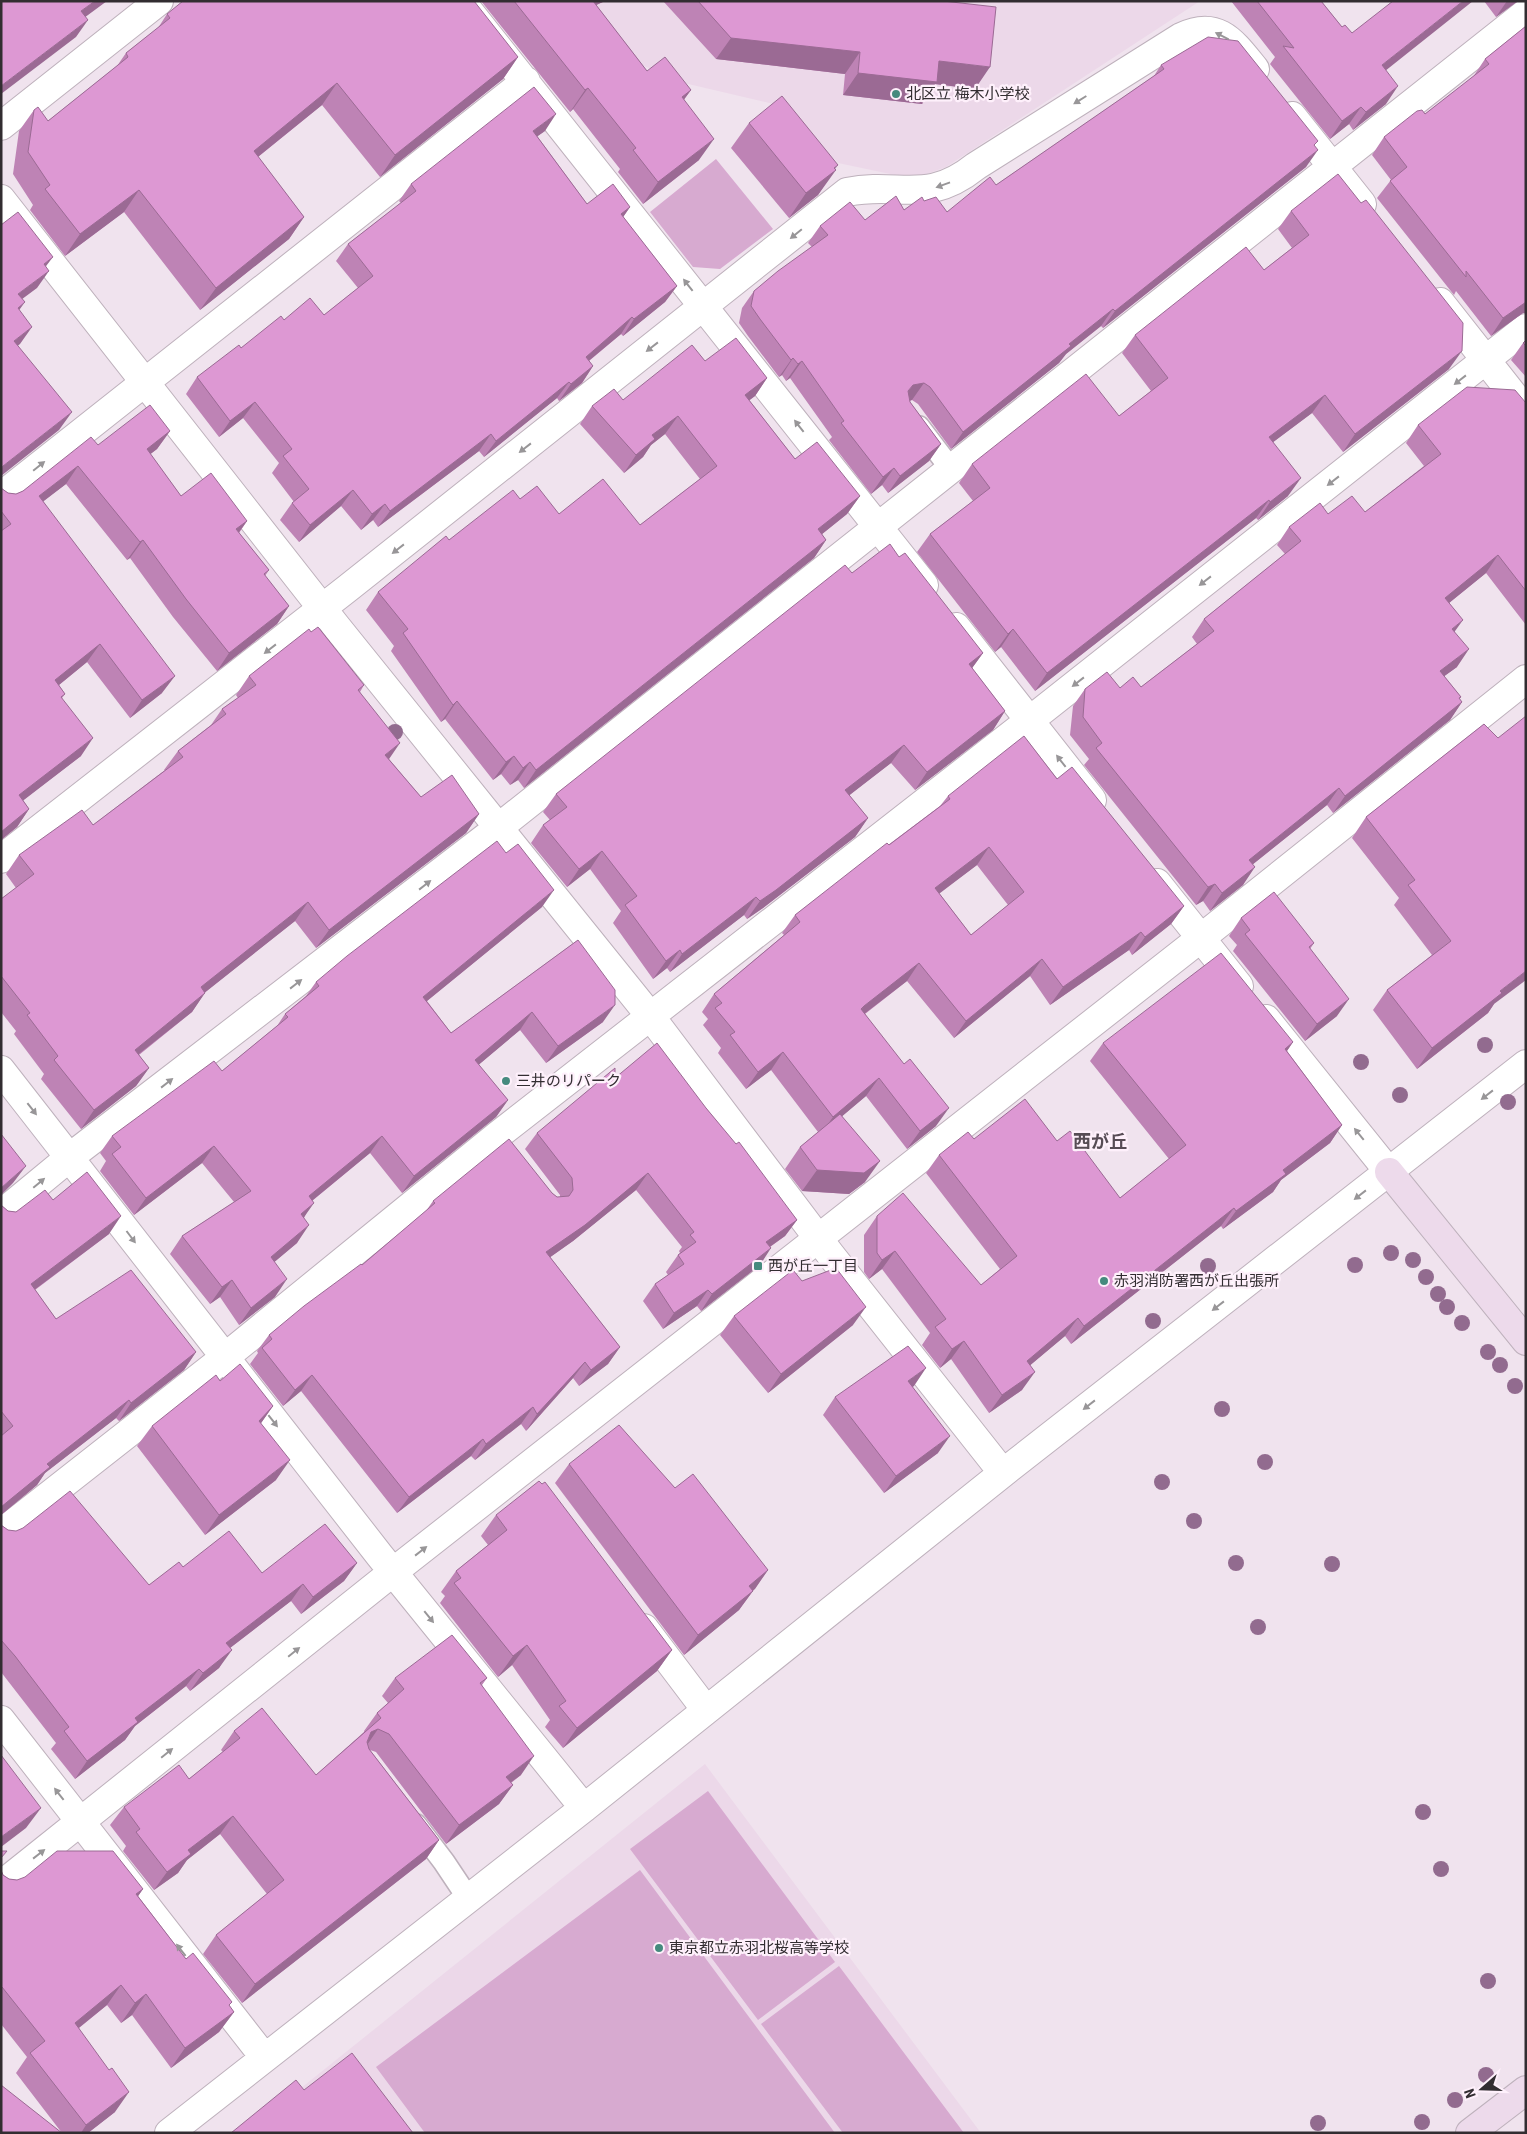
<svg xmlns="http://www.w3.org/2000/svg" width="1527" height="2134" font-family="'Roboto Condensed','Noto Sans JP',sans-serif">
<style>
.built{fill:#ecd8e9}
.green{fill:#d7aad0}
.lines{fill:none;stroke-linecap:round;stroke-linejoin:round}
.lane-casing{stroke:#beb1bc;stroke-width:24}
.street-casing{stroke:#beb1bc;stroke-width:30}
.secondary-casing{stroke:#beb1bc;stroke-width:30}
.lane{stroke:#fff;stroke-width:21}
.street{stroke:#fff;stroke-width:28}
.secondary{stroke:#eddaeb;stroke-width:28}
.tree{fill:#926b8f}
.wall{fill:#be83b5;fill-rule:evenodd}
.shaded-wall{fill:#9b6a94}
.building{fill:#dd98d3;stroke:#9b6a94;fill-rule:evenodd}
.oneway{fill:#989698}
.poi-dot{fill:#458a7e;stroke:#fef0fb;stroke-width:2}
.labels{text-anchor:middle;stroke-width:4.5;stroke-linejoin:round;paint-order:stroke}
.poi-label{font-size:15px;fill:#322d31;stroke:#fef0fb;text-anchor:start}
.quarter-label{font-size:18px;font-weight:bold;fill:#574c55;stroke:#fef0fb}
</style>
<rect width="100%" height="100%" fill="#f0e3ee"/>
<!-- built -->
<path class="built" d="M574,1h626l-254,166 -22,8h-29l-57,-12 -56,-57 -98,-23 -73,-31z
M705,1764l276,369h-736z"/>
<!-- green -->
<path class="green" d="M716,159l57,70 -53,40 -27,-2 -43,-55z
M708,1791l127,171 -77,58 -128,-171z
M640,1870l195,263h-410l-49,-66z
M839,1966l125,167h-121l-82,-109z"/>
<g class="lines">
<defs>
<path id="lane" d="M919,427l32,42
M416,1825l28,37 24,36"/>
<path id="street" d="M461,1l463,584
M1292,116l70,88
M1,126l158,-125
M1,199l335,427 315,391 179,237 173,219
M1440,302l86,109
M1,496l525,-415
M956,627l136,173
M1,859l347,-271 499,-396c53,-11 79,14 129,-26l205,-129c37,-18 52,5 74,32
M1157,883l82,103
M1266,1019l123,153
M1,1070l379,486 204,252
M1,1214l69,-57 428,-329 1028,-815
M1,1533l223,-175 274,-223 531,-414 497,-393
M644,1628l62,82
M1,1720l263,337
M1,1885l392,-313 808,-634 325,-259
M169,2133l415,-325 419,-335 523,-409"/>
<path id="secondary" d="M1389,1172l137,169
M1470,2133l56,-43"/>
</defs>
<!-- lane casing -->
<use href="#lane" class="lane-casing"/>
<!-- street casing -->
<use href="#street" class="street-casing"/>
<!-- secondary casing -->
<use href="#secondary" class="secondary-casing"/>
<!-- lane -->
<use href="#lane" class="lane"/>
<!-- street -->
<use href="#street" class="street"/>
<!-- secondary -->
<use href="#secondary" class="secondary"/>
</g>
<!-- trees -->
<g class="tree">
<circle cx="395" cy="732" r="8"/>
<circle cx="1485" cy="1045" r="8"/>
<circle cx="1361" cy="1062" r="8"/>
<circle cx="1400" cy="1095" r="8"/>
<circle cx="1508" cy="1102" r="8"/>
<circle cx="1391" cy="1253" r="8"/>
<circle cx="1413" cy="1260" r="8"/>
<circle cx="1355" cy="1265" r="8"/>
<circle cx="1208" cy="1266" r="8"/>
<circle cx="1426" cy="1277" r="8"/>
<circle cx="1438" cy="1294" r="8"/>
<circle cx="1447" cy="1307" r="8"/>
<circle cx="1153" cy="1321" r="8"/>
<circle cx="1462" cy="1323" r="8"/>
<circle cx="1488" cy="1352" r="8"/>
<circle cx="1500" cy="1365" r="8"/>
<circle cx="1515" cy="1386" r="8"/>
<circle cx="1222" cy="1409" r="8"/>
<circle cx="1265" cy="1462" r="8"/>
<circle cx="1162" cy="1482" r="8"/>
<circle cx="1194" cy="1521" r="8"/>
<circle cx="1236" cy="1563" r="8"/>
<circle cx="1332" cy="1564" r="8"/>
<circle cx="1258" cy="1627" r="8"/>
<circle cx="1423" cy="1812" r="8"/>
<circle cx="1441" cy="1869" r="8"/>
<circle cx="1488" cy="1981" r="8"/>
<circle cx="1486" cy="2075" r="8"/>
<circle cx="1455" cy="2100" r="8"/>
<circle cx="1422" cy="2122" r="8"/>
<circle cx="1318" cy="2123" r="8"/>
</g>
<!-- wall -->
<path class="wall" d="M481,1h124l-9,4 51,66 44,19 -7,9 15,61 -56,44 -25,-32 2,-3 -47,-60 -3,3z
M663,1h280l32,88 -40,-5 -13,20 -79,-9 2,-21 -129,-15z
M1231,1h90l21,26 10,6 34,37v34l-33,26 -4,-6 -19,15 -60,-75 5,-7z
M1484,1h34l-22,16z
M167,14l351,43 -15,22 -123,98 -58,-72 -64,52 46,60 -15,22 -89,71 -76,-98 -59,44 -35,-46 3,-5 -20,-31 6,-43 15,-21 14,11 69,-55 9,-13 32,-25z
M1526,26l-3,287 -32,23 -35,-45 -2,4 -77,-97 14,-18 -19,-25 12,-18 41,-23 48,-37 12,-18z
M1161,65l153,81 -8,21 -203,161 -2,-2 -35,28 -7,9 -108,86 -33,-45 -6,-4 -2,1v1l31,42 -12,17 -41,32 -6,-8 -11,9 -42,-54 3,-3 -42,-59 -4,3 -4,-6 -3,2 -31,-41 -9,-13 3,-15 12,-17 58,-44 -4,-4 12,-17 45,-6 39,-10 20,-9 23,11 49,-27 158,-109z
M749,123l86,45 -17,27 -29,23 -58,-70z
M545,131l-8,5 50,68 43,3 -7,10 54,69 -12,16 -42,34 -2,-2 -32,27 4,5 -11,17 -23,18 -2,-3 -73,59 -5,-6 -101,76 -5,-7 -12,10 -20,-24 -42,36 -19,-22 12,-17 2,-1 -22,-29 7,-10 -36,-45 -24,19 -33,-43 11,-17 87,-57 40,-5 34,-27 -22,-27 12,-17 53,-41 -2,-2 12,-17z
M1291,211l158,158 -106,83 -31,-39 -39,29 15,54 -30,24 -2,-2 -221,173 -34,-44 -6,5 -78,-100 13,-18 43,-33 -14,-18 13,-19 147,-48 32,-25 -29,-38 13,-18 129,-65 28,-22 -14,-19z
M1526,340v37l-15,-17 12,-17z
M705,361l62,17 -12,18 -6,4 46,59 65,37 -13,18 -25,20 4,6 -12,18 -290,230 -6,-8 -8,5 -9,-11 -8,6 -48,-61 -4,3 -50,-71 3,-5 -28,-36 12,-18 71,-52 71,-41 39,15 81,11 60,-46 -35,-45 -14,11 -8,12 -19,16 -44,-49 12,-18 31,-6z
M1526,403v222l-40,-52 -37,30 6,29 2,35 -13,9 17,21 -2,2 3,3 -12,18 -117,93 -6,-8 -74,59 -10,21 -33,26 -7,-10 -7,4 -112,-140 5,-6 -19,-24 3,-29 12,-17 56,-2 56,-43 -5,-7 12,-18 81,-65 -8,-9 12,-18 39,-13 37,-2 59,-46 -18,-23 12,-18z
M170,431l-13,18 -7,5 31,42 66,25 -8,12 30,37 -4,6 24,30 -12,18 -60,47 -44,-54 -43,-59 -3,2 -61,-76 -23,17 119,192 -32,25 -43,-56 -28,23 6,9 -3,4 19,58 -58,44 6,9 -12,18 -16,13v-352l7,5 8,1 7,-3 75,-46z
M899,557l84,96 -11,15 33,43 -12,19 -78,60 -24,-27 -42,32 19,23 -13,19 -92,71 -16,11 -3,-4 -74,57 -3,-4 -14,11 -40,-56 8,-12 -31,-42 -23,18 -36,-44 12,-18 7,-5 -7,-8 13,-18 296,-221z
M249,676l115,9 -4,7 29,67 32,38 58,17 -13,19 -150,115 -21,-27 -90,71 -13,20 -53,43 10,13 -13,18 -55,43 -40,-50 3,-5 -30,-40 2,-3 -15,-19v-113l15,-11 -10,-14 13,-19 74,-30 72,-55h-1l14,-19 33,-26 11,-16 16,-11 -2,-3z
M1484,724l10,280 -6,9 -71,56 -44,-59 14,-20 45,-35 -38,-50 5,-7 -47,-60 14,-21z
M1057,779l127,127 -13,18 -39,31 -3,-5 -79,55 -20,-29 -76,62 -47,-57 -42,33 71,112 -29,23 -41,-53 -24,20 23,66 -16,12 -47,-3 -17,-22 15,-22 18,-15 -47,-62 -25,19 -28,-36 3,-5 -18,-23 5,-6 -6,-7 12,-18 70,-59 -2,-2 13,-18 145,-109 8,-10zM977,865l31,40 -37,30 -32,-42z
M542,907l-115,94 24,32 127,-93 25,82 -57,41 -26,-33 -42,35 30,35 -12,17 -94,76 -32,-40 -58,48 -8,17 -7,25 -23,19 1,35 -36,28 -19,-28 -10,7 -40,-50 12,-18 52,-34 -32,-39 -68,52 -34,-44 6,-10 -6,-8 12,-17 110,-65 55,-45 8,-12 21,-18 10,-14z
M1241,918l73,25 -4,6 27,67 -32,25 -72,-90 4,-6 -8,-9z
M1293,1042l-6,9 55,74 -12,18 -49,37 -8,12 -50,37 -2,-3 -150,118 -6,-8 -35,29 -8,25 -33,23 -38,-54 -11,9 -18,-23 8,-12 -48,-64 -13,10 -5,-7v-37l13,-19 104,69 19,-16 -74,-96 13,-18 35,-16 83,2 63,57 49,-39 -79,-98 13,-18z
M615,1078l91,30 91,112 -12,16 -15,11 -10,18 -59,46 -4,-5 -34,23 -20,-28 12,-17 13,-9 -2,-3 12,-17 2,-2 -1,-2 3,-4 -46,-57 -63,51 -23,16 70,90 -12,17 -29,22 -6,-8 -47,53 -5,-7 -46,36 -4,-4 -74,57 -96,-122 -18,15 -33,-42 8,-11 -1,-2 12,-16 93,-70 64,-54 7,-10 119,-8 5,4h3v-2l-35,-46 12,-16z
M53,1200l56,34 -74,56 21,29 140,33 -12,18 -65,51 -3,-3 -71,55 -8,12 -36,30v-310l7,6 8,1z
M802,1281l51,44 -85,68 -48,-58 14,-19z
M220,1381l53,25 -12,17 15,57 -71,55 -68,-89 15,-20z
M914,1386l-2,1 26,66 -54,40 -61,-78 12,-18z
M569,1464l106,24 93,82 -29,40 -55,45 -129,-172z
M496,1515l176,135 -15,21 -94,77 -18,-21 5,-7 -38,-55 -14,12 -58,-74 5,-7 -4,-4 15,-21 32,-26 -7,-9z
M1,1525l7,5 141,55 34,-18 79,6 95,-10 -13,18 -43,33 -10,-13 -61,47 -11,20 -29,23 -4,-5 -51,40 -10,14 -50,39 -24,-30 5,-6 -55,-71z
M395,1678h92l-5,7 39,90 -10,8 2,2 -14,19 -53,40 -70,-92 -6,-2 69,90 -13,19 -184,144 -39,-49 13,-19 51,-41 -47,-60 -33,26 -9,13 -24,17 -31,-39 3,-5 -16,-21 14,-18 65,-28 34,-27 -2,-2 13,-19 82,44 48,-43v-1l13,-18 11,-10 -6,-7z
M1,1870l2,5 6,4 8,1 126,9 -5,7 48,63 43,47 5,6 -15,20 -48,36 -39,-53 -11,8 -14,-18 -28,23 36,84 -27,21h-26l-46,-60 11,-16 -26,-33z"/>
<!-- shaded-wall -->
<path class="shaded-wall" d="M95,1h12l-38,28 12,-18z
M582,1h23l-33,15z
M1463,1h10l-103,82 12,-18z
M1507,1h11l-22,16z
M88,20l-12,17 -75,57v-8z
M731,38l129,14 -15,22 -129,-15z
M518,57l-15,22 -123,98 15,-22z
M939,61l51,6 -15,22 -40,-5 -13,20 -79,-9 15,-22z
M337,83l-15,22 -83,67 15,-21z
M1398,86l-12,18 -33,26 13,-18z
M588,88l-15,21 -3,3 15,-22z
M691,90l-16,22 7,-15z
M1361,107l-12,17 -19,15 12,-18z
M556,114l-11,17 -24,17 12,-17z
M714,139l-15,21 -56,44 15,-22z
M1318,150l-12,17 -203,161 12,-17z
M838,165l-6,8 4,-3 -18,25 -29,23 17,-25z
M139,190l-15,22 -59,44 15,-22z
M630,207l-11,16 2,-9z
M304,217l-15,22 -89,71 16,-22z
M53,257l-13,17 4,-10z
M49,271l-12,17 -31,23 12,-17z
M677,286l-12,16 -42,34 11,-17z
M25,302l-13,18 6,-12z
M1526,302v11h-3l-32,23 12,-18z
M1113,309l-12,17 -35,28 -7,9 -108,86 12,-17 106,-88z
M632,317l-11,17 -47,39 12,-16z
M32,327l-12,17 -18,14 12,-17z
M1462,351l-13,18 -106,83 12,-18z
M793,358l-11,17 -3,2 12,-17z
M802,361l-12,17 -4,3 12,-17z
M593,366l-11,17 -23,18 12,-17z
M767,378l-12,18 -22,17 12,-18z
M569,382l-12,16 -73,59 12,-16z
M924,383l-12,17 -11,2 -5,6 17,-23z
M1325,395l-13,18 -56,42 13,-18z
M255,402l-12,16 -24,19 11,-16z
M72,412l-13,18 -58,46v-7l2,-3z
M678,416l-13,18 -14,11 -8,12 -19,16 12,-18 16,-20z
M170,431l-13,18 -23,18 13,-18z
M491,434l-12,17 -101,76 12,-16z
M941,444l-12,17 -41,32 12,-17z
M78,466l-12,18 -39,30 12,-18z
M894,468l-12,17 -11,9 12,-17z
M1301,478l-13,18 -30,24 12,-18z
M353,490l-12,16 -42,36 11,-17z
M860,496l-13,18 -41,33 12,-18z
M1269,500l-13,18 -221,173 12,-18z
M385,504l-12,16 -12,10 11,-16z
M247,521l-13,18 2,-10z
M143,540l-13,18 -3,2 13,-18z
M826,540l-12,18 -290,230 12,-18z
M1498,555l-12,18 -53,43 12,-18z
M289,606l-12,18 -60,47 12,-18z
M1463,620l-13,18 2,-9z
M1013,629l-12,18 -6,5 13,-18z
M100,644l-13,18 -44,36 12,-18z
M1469,649l-12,18 -29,21 12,-17z
M983,653l-13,18 -1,-7z
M175,676l-13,17 -32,25 12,-18z
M1461,697l-11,15 12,-10 -12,18 -117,93 12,-17z
M457,701l-12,18 -4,3 12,-17z
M1005,711l-12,19 -78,60 12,-18z
M93,738l-12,18 -74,57 12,-18z
M400,743l-13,19 -2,-7z
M904,745l-13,18 -58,45 12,-18z
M514,756l-13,18 -8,6 13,-18z
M530,762l-12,18 -8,5 13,-17z
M1339,788l-12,17 -90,72 12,-17z
M29,809l-12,18 -16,13v-8z
M479,814l-13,19 -150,115 13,-18z
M868,818l-13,19 -92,71 -16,11 13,-18z
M989,847l-12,18 -54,41 12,-18z
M602,851l-12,18 -23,18 12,-18z
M1255,867l-12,18 -33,26 12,-18z
M1215,884l-12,17 -7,4 12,-18z
M554,890l-12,17 -131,107 12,-17z
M756,897l-12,18 -74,57 12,-18z
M308,902l-13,19 -107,85 13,-19z
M1184,906l-13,18 -39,31 13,-18z
M1141,932l-12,18 -79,55 13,-18z
M680,950l-13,18 -14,11 13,-18z
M1042,959l-12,17 -76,62 12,-17z
M919,963l-12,18 -56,43 13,-18z
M1526,971v9l-32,24 -6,9 -71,56 15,-21 68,-57z
M205,993l-13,19 -71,56 14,-18z
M1349,999l-12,17 -32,25 12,-17z
M615,1005l-12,17 -57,41 12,-17z
M532,1012l-12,18 -57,48 12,-18z
M1293,1042l-13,19 5,-12z
M783,1052l-12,18 -25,19 12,-17z
M149,1068l-13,18 -55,43 13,-19z
M879,1078l-13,18 -46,39 13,-18z
M508,1100l-12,17 -94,76 12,-17z
M949,1108l-13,18 -29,23 13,-18z
M1342,1125l-12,18 -49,37 -8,12 -50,37 13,-18 47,-41z
M382,1136l-12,17 -73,60 12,-17z
M214,1146l-12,17 -68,52 12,-17z
M880,1161l-15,21 -16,12 -47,-3 15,-21z
M26,1166l-13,17 -12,12v-7z
M648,1173l-12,17 -63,51 -38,27 11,-16z
M314,1203l-12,17 -1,-6z
M1234,1208l-13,18 -150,118 13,-18z
M121,1216l-12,18 -91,68 13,-18z
M797,1220l-12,16 -31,22 12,-16z
M309,1225l-12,18 -38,32 12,-18z
M771,1248l-11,17 -59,46 11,-17z
M895,1251l-13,18 -13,10 13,-19z
M287,1279l-12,18 -36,28 12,-17z
M232,1280l-12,17 -10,7 12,-17z
M708,1290l-11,16 -34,23 11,-16z
M866,1307l-13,18 -85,68 13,-19z
M1078,1318l-13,18 -51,43 13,-18z
M964,1341l-13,18 -11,9 12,-19z
M620,1347l-12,17 -29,22 12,-16z
M196,1352l-12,18 -65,51 12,-18z
M585,1362l-12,16 -47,53 11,-17z
M926,1368l-12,18 -18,12 12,-17z
M1035,1372l-13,18 -33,23 13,-18z
M312,1375l-11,16 -18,15 12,-16z
M129,1400l-13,18 -71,55 -8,12 -36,30v-8l46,-43z
M273,1406l-14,20v-5z
M533,1407l-12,17 -46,36 11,-16z
M950,1436l-12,17 -54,40 12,-17z
M483,1439l-12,17 -74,57 12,-16z
M290,1460l-14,20 -71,55 14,-20z
M357,1563l-13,18 -43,33 12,-17z
M768,1570l-13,19 -20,16 14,-19z
M303,1584l-12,17 -78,60 13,-18z
M753,1591l-14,19 -55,45 14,-20z
M527,1645l-15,20 -14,12 15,-21z
M232,1650l-13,18 -29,23 13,-18z
M672,1650l-15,21 -94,77 14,-20z
M199,1669l-13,17 -51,40 -10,14 -50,39 12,-18 48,-43z
M378,1729l-13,19 6,-16z
M534,1756l-13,19 -28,20 13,-18z
M513,1785l-14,19 -53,40 13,-19z
M41,1808l-15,20 -25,19v-10z
M233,1816l-13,18 -33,26 -9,13 -24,17 13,-18 21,-22z
M439,1840l-13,19 -184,144 13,-19z
M143,1889l-14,20 7,-15z
M121,1985l-14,20 -47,38 15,-20z
M146,1994l-14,21 -11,8 14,-20z
M234,2012l-15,20 -48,36 14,-20z
M129,2092l-14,20 -27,21h-7l5,-8z"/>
<!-- building -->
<path class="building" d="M1,1h94l-14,10 7,9 -87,66z
M183,1h291l44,56 -123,98 -58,-72 -83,68 50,66 -88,71 -77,-98 -59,44 -35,-45 5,-4 -22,-33 6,-42 4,-3 10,14 80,-64 -2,-4 44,-35 -3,-4z
M514,1h79l54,70 18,-14 26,33 -9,7 32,42 -56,43 -25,-32 3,-2 -48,-60 -3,2z
M698,1h245l53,6 -6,60 -51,-6 -2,21 -79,-9 2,-21 -129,-14z
M1257,1h64l21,26 3,-2 7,8 41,-32h70l-81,64 16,21 -32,26 -5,-5 -19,14 -59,-75 11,2z
M1526,26v276l-23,16 -37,-47v6l-76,-96 17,-14 -23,-30 33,-26 5,-1 3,4 64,-50 -4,-5z
M1208,37l30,4 80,100 -4,4 4,5 -203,161 -2,-2 -44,35 2,2 -108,86 -33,-45 -6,-4 -11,2 -5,6 2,11 31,42 -41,32 -6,-8 -11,9 -42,-54 3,-2 -42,-60 -4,3 -5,-6 -2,2 -31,-41 -9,-13 3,-15 24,-20 50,-36 -8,-9 30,-24 15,18 31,-24 8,14 18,-13 2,4 12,-4 11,15 43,-35 6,8 168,-116 -3,-4z
M534,87l22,27 -23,17 54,73 26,-20 17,23 -9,7 56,72 -43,33 -2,-2 -46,40 7,9 -22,18 -2,-2 -73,59 -5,-7 -101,77 -5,-7 -13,10 -19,-24 -43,35 -18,-22 17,-14 -26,-33 9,-7 -37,-47 -25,19 -33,-44 42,-32 2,3 40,-32 3,4 26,-22 14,17 49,-39 -25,-32 68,-53 -5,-7z
M782,96l56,69 -4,3 2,2 -30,23 -57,-70z
M1338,174l23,29 5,-3 97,123 -1,28 -107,83 -30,-39 -56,42 32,41 -31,24 -1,-2 -222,173 -34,-44 -5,5 -78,-100 60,-46 -18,-24 114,-90 33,42 49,-38 -33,-43 111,-88 18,23 45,-35 -18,-24z
M18,212l35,45 -9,7 5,7 -31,23 7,8 -7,6 14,19 -18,14 58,71 -69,54 -2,3v-244z
M736,338l31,40 -22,17 50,64 22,-17 43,54 -42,33 8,11 -290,230 -6,-8 -7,6 -9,-12 -8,6 -49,-61 -4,4 -50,-72 5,-4 -30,-37 68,-56 3,4 64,-50 7,9 17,-13 22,28 44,-35 37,46 77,-59 -39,-50 -26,19 3,4 -19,16 -44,-49 22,-17 9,11 69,-55 13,16z
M1526,340v6l-3,-3z
M1467,387l48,3 11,13v188l-28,-36 -53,43 18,22 -11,9 17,20 -29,22 21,26 -2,1 3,4 -117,94 -6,-8 -90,72 6,7 -33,26 -7,-9 -7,3 -112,-139 6,-5 -19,-26 2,-28 22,-17 13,16 13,-11 8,10 73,-56 -10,-12 97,-78 -12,-14 31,-24 8,11 24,-18 13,16 76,-58 -23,-29z
M150,405l20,26 -23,18 34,47 30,-23 36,48 -11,8 33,41 -5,4 25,32 -60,47 -43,-54 -43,-59 -3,2 -62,-76 -39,30 136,180 -33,24 -42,-56 -45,36 10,14 -4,3 32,41 -74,57 10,14 -28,23v-301l10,-7 -10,-13v-23l7,5 8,1 7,-3 68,-54 7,8z
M890,544l9,13 6,-4 78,100 -14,11 36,47 -78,61 -23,-27 -59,45 23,28 -92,72 -16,11 -4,-4 -74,57 -2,-4 -14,11 -41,-56 12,-9 -35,-45 -23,18 -36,-44 24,-18 -11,-13 289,-229 7,8z
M318,627l46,58 -6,5 42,53 -15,12 36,42 31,-22 27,39 -150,116 -21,-28 -107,85 4,6 -70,57 14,18 -55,42 -40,-50 4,-4 -31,-41 3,-2 -29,-37v-77l33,-25 -15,-19 63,-45 11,15 90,-68 -5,-6 48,-37 -4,-5 34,-24 -7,-9 60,-47 2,3z
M1526,716v255l-26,20 2,2 -70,55 -45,-58 64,-49 -43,-56 7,-5 -49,-63 118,-93 14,14z
M1024,736l33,43 15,-12 112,139 -39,31 -4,-5 -78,55 -21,-28 -76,62 -47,-58 -55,43 -3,3 43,55 6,-5 39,49 -29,23 -41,-53 -46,39 -50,-65 -25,20 -28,-37 5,-3 -20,-24 7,-5 -8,-9 86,-72 -5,-7 92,-72 2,2 61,-46 -2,-3zM989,847l35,45 -53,43 -36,-47z
M497,841l9,12 12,-9 36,46 -131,107 28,36 127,-93 37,50v15l-57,41 -26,-34 -57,48 33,40 -94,76 -32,-40 -73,60 5,7 -13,11 8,11 -38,32 16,22 -36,29 -19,-28 -10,7 -40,-51 69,-45 -37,-45 -68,52 -34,-44 9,-7 -9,-11 102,-75 8,10 66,-54 -3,-3 34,-28 -3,-4 31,-26z
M1274,892l40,51 -5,4 40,52 -32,25 -72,-90 5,-4 -9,-12z
M1221,953l72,89 -8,7 57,76 -59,45 3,4 -50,37 -2,-3 -150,118 -6,-8 -51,43 8,11 -33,23 -38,-54 -12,8 -17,-22 11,-8 -51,-68 -13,9 -5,-7v-37l26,-23 78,92 36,-29 -78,-101 29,-23 6,7 51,-40 32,42 13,-10 50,67 66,-53 -83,-102z
M657,1043l49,65 30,36 3,-2 58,78 -31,22 5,6 -59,46 -4,-4 -34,23 -19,-29 29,-20 -6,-9 18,-13 -6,-7 4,-3 -46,-59 -63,52 -39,27 74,95 -29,23 -6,-8 -48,52 -4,-7 -47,37 -3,-5 -74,58 -97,-122 -17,15 -33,-42 10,-9 -3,-4 35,-29 57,-42 1,1 73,-62 -2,-2 76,-62 43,54 5,4 12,-1 4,-6 -1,-12 -35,-45 78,-65v10z
M840,1114l40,47 -16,12 -47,-3 -17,-23z
M1,1134l25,32 -25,22z
M87,1172l34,44 -90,68 25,35 75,-49 65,82 -65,51 -2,-3 -82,64 3,3 -49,40v-71l12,-10 -12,-15v-206l7,6 8,1 29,-22 8,10z
M836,1268l30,39 -85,67 -47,-58 59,-46 9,11z
M908,1346l18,22 -18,13 42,55 -54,40 -61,-79z
M240,1364l33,42 -14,15 31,39 -71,55 -67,-89 64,-51 4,6z
M619,1425l56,63 18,-14 75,96 -19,16 4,5 -55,44 -129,-171z
M539,1481l3,3 3,-2 127,168 -95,78 -18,-22 7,-5 -39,-56 -14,11 -59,-73 7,-5 -5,-7 51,-41 -11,-15z
M70,1491l79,94 30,-23 4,5 46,-36 33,42 63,-49 32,39 -44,34 -10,-13 -77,59 6,7 -29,23 -4,-4 -64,49 3,4 -51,39 -23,-30 5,-4 -54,-71 -14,-16v-115l7,5 8,1 7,-3z
M452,1635l35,43 -7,5 54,73 -28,21 7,8 -54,40 -70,-91 -11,-5 -7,3 -4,10 2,7 70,91 -184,144 -39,-49 68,-55 -51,-64 -45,34 3,4 -24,18 -31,-40 4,-3 -16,-22 55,-42 10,14 51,-41 -6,-7 28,-23 54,67 65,-57 -4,-5 27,-24 -9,-11z
M1,1755l40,53 -40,29z
M1,1851h6l-6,7z
M57,1851h56l30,38 -7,5 50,65 7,-6 39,49 -3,3 5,7 -49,36 -39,-54 -11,9 -14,-18 -46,38 34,47 3,-2 17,24 -43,33 -56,-72 15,-12 -43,-54 -1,1v-118l2,5 6,4 8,1 8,-3z
M352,2053l61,80h-182l65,-53 8,10z
M1,2085l61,48h-61z"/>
<!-- one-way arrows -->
<defs><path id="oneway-solid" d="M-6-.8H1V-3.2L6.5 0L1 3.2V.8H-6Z" transform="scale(1.25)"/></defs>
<g class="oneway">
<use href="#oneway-solid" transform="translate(1222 36) rotate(-153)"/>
<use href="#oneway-solid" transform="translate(1080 100) rotate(148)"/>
<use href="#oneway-solid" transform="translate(943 185) rotate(160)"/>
<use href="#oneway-solid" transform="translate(796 234) rotate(141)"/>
<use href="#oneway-solid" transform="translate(688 285) rotate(-128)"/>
<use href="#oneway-solid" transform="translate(652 347) rotate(142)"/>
<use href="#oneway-solid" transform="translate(1460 380) rotate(142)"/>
<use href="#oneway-solid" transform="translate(799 426) rotate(-128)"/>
<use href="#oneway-solid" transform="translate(525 448) rotate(142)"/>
<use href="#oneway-solid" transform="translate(39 466) rotate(-39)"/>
<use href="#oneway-solid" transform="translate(1333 481) rotate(142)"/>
<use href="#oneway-solid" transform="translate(398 549) rotate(142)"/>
<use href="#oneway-solid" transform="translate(1205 581) rotate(142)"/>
<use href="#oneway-solid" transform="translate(270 649) rotate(142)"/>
<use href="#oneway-solid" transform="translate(1078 682) rotate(142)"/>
<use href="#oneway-solid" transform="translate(1061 761) rotate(-128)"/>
<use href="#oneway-solid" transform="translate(425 885) rotate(-38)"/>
<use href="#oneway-solid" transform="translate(296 984) rotate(-38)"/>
<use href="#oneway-solid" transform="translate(167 1083) rotate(-38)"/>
<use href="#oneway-solid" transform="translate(1487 1095) rotate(142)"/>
<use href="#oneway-solid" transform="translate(32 1109) rotate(52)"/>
<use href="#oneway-solid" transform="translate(1359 1134) rotate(-129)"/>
<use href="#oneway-solid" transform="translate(39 1183) rotate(-40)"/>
<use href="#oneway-solid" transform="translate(1360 1195) rotate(142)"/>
<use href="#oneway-solid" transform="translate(131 1237) rotate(53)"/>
<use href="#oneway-solid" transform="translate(1218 1306) rotate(142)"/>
<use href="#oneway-solid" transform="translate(1089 1405) rotate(142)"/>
<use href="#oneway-solid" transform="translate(273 1421) rotate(52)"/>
<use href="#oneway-solid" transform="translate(421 1551) rotate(-38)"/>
<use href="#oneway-solid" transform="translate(429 1617) rotate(51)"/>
<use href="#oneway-solid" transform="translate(294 1652) rotate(-39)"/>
<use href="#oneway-solid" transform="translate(167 1753) rotate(-39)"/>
<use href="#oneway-solid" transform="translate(59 1794) rotate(-128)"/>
<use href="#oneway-solid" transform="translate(39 1854) rotate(-38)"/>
<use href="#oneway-solid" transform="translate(181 1950) rotate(-128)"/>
</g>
<!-- markers -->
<g class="poi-dot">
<circle cx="896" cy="94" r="5"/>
<circle cx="506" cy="1081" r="5"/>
<rect x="753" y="1261" width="10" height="10" rx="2.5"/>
<circle cx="1104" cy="1281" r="5"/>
<circle cx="659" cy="1948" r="5"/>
</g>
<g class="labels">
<!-- poi labels -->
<g class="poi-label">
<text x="906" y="99">北区立 梅木小学校</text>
<text x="516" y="1086">三井のリパーク</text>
<text x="768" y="1271">西が丘一丁目</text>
<text x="1114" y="1286">赤羽消防署西が丘出張所</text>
<text x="669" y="1953">東京都立赤羽北桜高等学校</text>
</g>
<!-- quarter labels -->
<g class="quarter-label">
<text x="1100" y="1148">西が丘</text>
</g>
</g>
<!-- border -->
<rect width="1527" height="2134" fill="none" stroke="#322d31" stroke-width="5"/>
<!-- north arrow -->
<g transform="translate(1482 2089) rotate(250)" stroke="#fef0fb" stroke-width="4" paint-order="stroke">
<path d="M0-4L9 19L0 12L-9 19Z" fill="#322d31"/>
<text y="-8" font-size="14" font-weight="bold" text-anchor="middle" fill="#322d31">N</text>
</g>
</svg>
